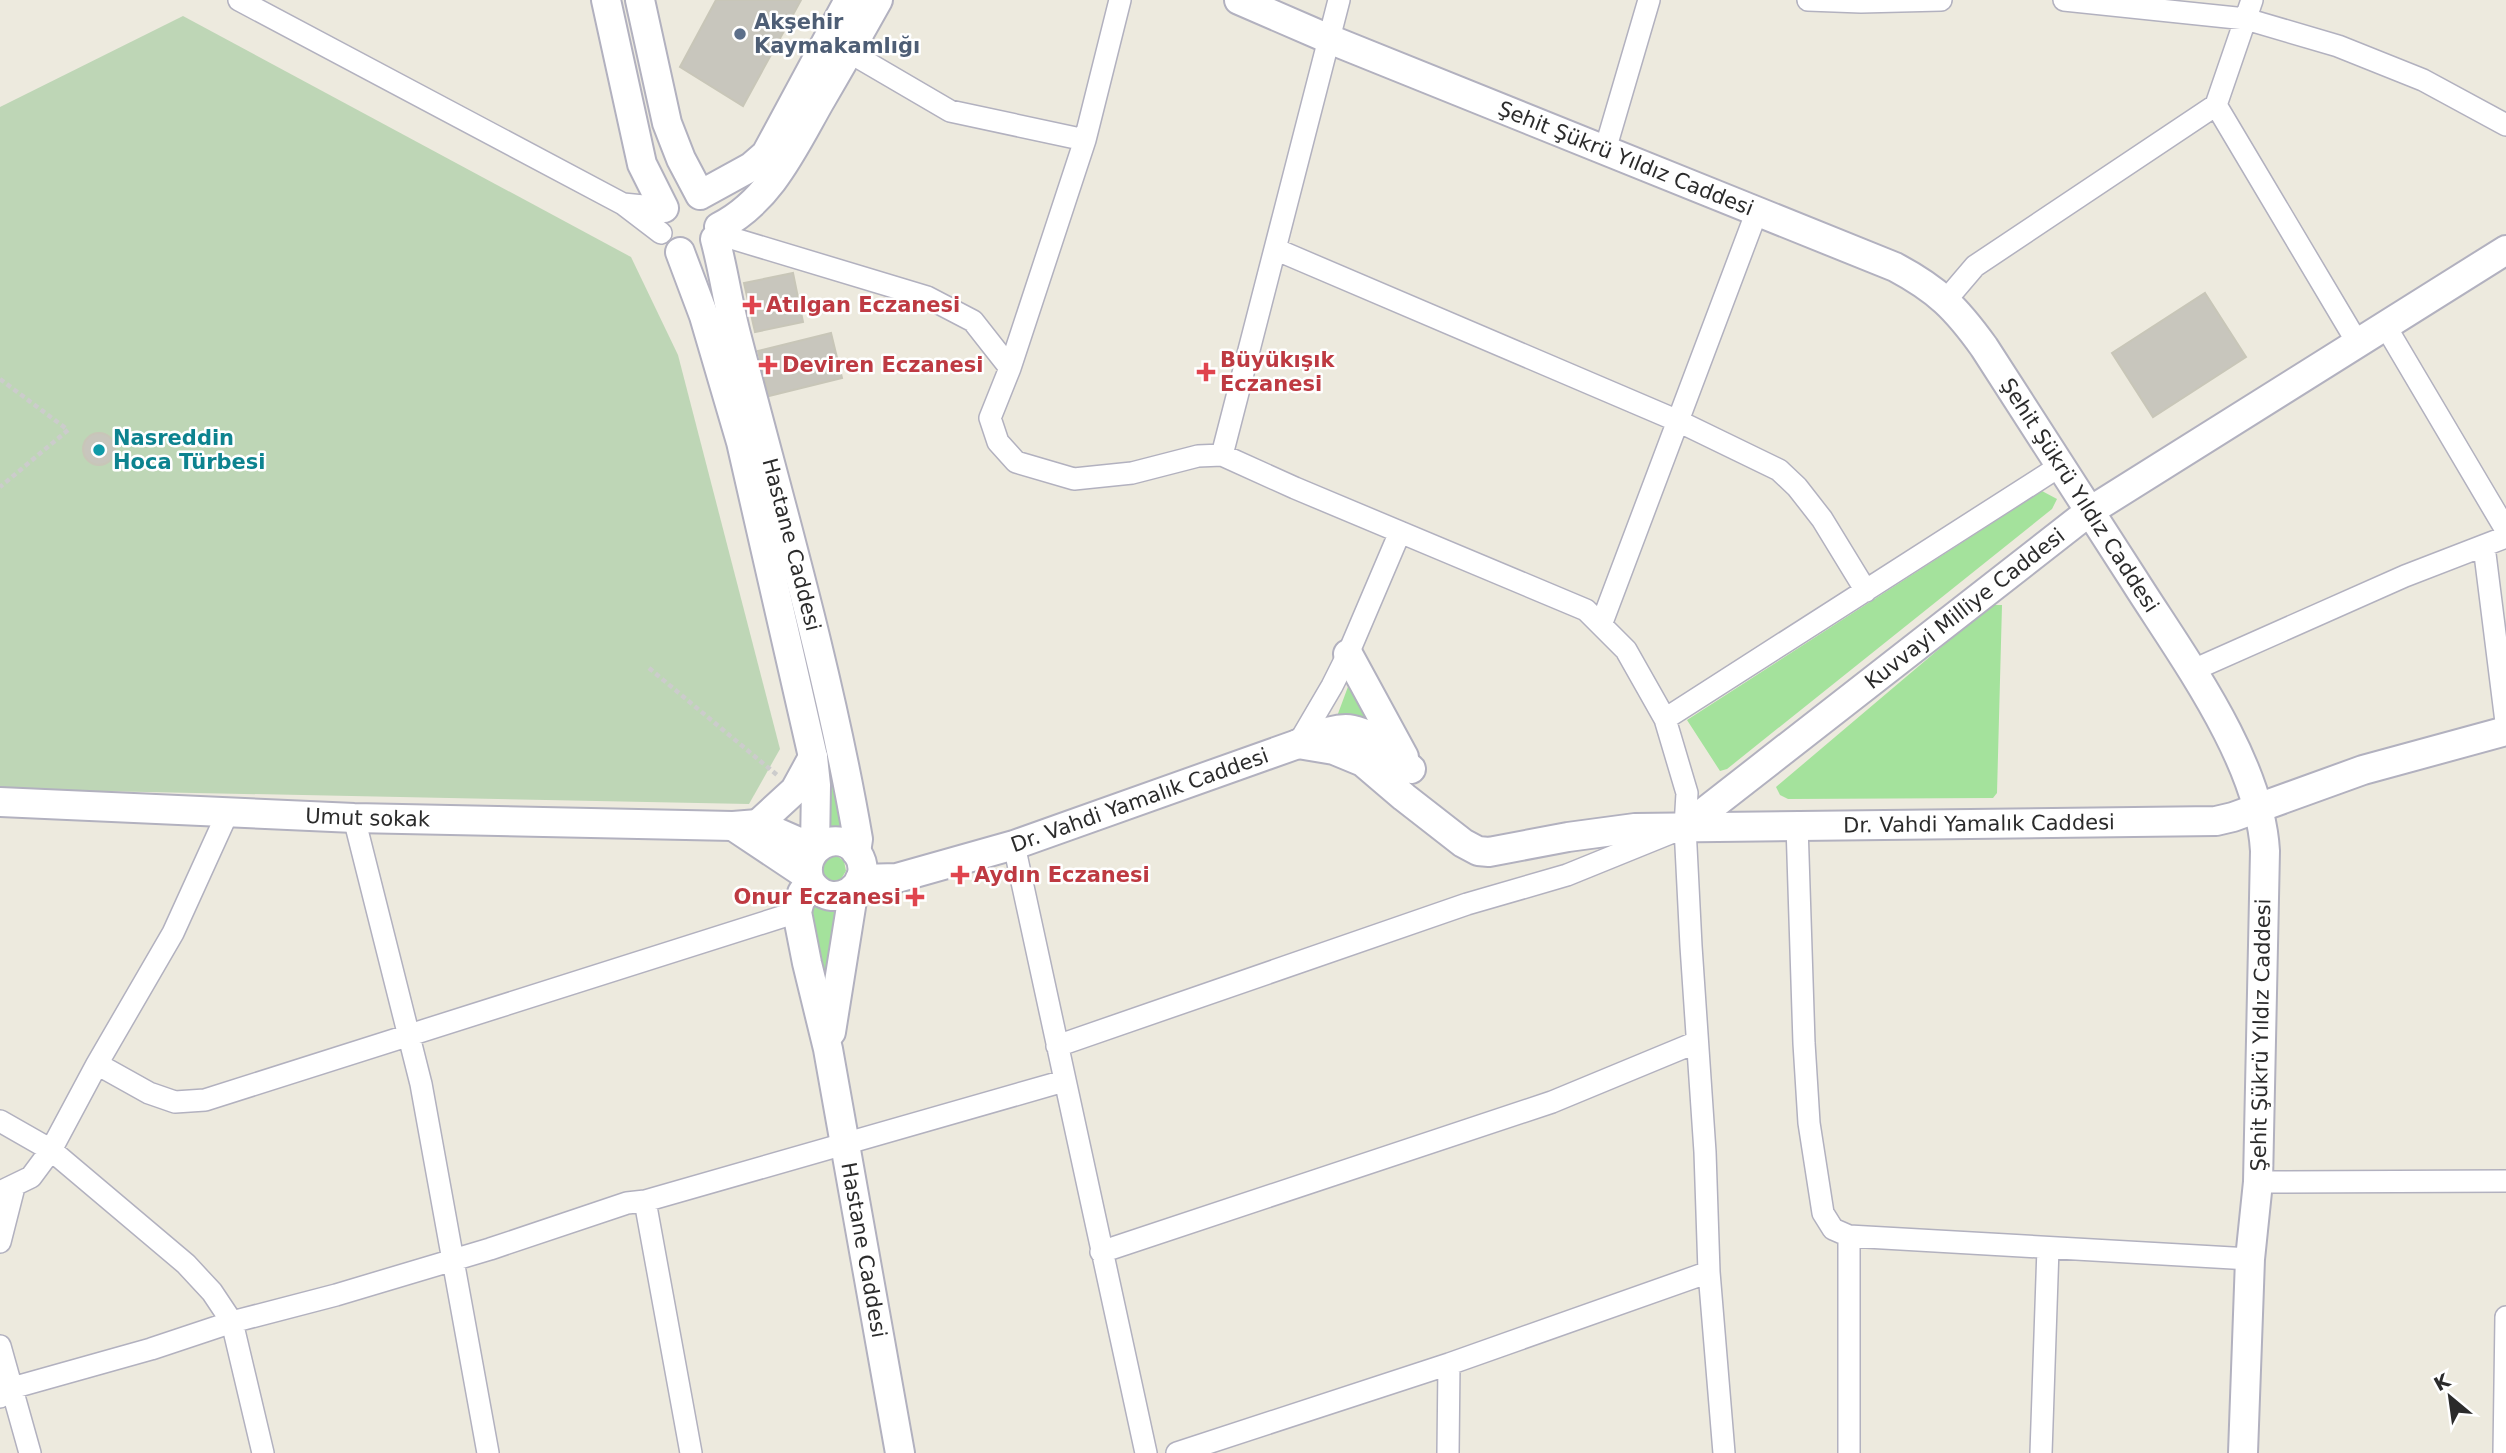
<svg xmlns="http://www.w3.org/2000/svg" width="2506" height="1453" font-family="'DejaVu Sans',sans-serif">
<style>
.green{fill:#a4e29c}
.cemetery{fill:#bed6b6}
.building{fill:#c8c6bd;stroke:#c8c6b8;stroke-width:2}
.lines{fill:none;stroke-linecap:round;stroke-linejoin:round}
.street-casing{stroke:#b2b1bf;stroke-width:24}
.secondary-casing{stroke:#b2b1bf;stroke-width:32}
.path{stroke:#ccc;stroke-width:4.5;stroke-dasharray:5 3.5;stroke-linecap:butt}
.street{stroke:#fff;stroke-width:21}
.secondary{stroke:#fff;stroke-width:28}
.service-dot{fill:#5c6f8a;stroke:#fff;stroke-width:2.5}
.health-dot{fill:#e0444e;stroke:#fff;stroke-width:2.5}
.culture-dot{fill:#0f9aa8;stroke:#fff;stroke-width:2.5}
.labels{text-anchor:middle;stroke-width:5;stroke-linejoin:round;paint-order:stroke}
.service-label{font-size:21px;font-weight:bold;fill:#4e5e75;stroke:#fff;text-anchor:start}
.street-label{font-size:21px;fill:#2b2b2b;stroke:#fff}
.health-label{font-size:21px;font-weight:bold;fill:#be3a42;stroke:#fff;text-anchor:start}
.culture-label{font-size:21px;font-weight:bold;fill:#0d838f;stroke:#fff;text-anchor:start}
</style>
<rect width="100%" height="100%" fill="#edeade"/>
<!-- green -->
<path class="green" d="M2042,491l15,8 -5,10 -325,260 -7,2 -33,-51z
M1991,605h11l-5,188 -4,5 -205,1 -8,-4 -4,-8z
M1349,684l28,47 -41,-12z
M827,742l24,94 -26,-5 5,-45z
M833,853l11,8 2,10 -5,8 -9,4 -10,-4 -5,-17z
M811,903l33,2 -15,111z"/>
<!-- cemetery -->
<path class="cemetery" d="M183,16l448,241 47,98 102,394 -31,55 -749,-15v-682z"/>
<!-- building -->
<path class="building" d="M716,0h85l-58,106 -63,-39z
M793,273l10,49 -48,10 -11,-49z
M2205,293l41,64 -93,60 -41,-64z
M831,333l11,45 -73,18 -11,-45z
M83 449a16 16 0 1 1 32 0a16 16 0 1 1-32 0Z"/>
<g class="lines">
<defs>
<path id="street" d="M239,0l384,204
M1808,0l53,2 80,-2
M2064,0l182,19 92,27 85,34 83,45
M849,52l101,59 135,29
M2216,105l141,237
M1605,150l44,-150
M661,233l-38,-29 41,4
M718,234l209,63 46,24 37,47 -20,50 8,24 18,20 58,17 58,-6 66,-17 24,-1 73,33 291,122 40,40 39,69 22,74 -2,34 6,119 14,206 4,120 15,181
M1275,249l403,172 101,49 18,17 25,32 44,72
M1946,300l29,-34 241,-161 36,-105
M2386,327l120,203
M1010,368l75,-228 35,-140
M1222,455l117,-455
M2484,546l22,176
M1601,625l156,-414
M2191,671l214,-95 101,-39
M1665,719l395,-253
M1298,744l34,-58 16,-32 52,-122
M354,818l67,266 67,369
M1797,825l7,218 5,80 14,90 10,16 16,7 401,23
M1014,845l132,608
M1057,1046l410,-142 100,-29 106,-43
M97,1064l52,29 26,9 30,-2 592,-188
M0,1121l51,29 135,114 26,28 20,30 31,131
M2258,1182l248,-1
M0,1192l31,-15 20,-27 46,-86 76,-131 55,-121
M645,1201l46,252
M1849,1236v217
M0,1242l14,-55
M1101,1252l451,-150 145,-60
M0,1346l30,107
M0,1397l12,-9 139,-39 81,-27 104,-27 154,-46 137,-46 18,-2 419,-120
M1177,1453l272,-89 260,-92
M1448,1453l1,-89
M2041,1453l7,-205
M2504,1453l2,-136"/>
<g id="secondary">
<path d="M606,0l36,164 22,44"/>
<path d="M640,0l27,123 14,36 19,36 51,-28 15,-13 83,-154"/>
<path id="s1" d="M1239,0l90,39 566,228c43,23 61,41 89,80 50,77 100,155 150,233 48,76 126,180 131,271l-7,331 -8,77 -7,194"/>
<path d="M719,227c50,-25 74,-78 100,-124 20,-34 40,-69 59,-103"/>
<path id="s2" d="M715,239c9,33 13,66 22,99 43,166 92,332 121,501l-2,13"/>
<path d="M680,252l24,64 37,126 72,315 3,28 -1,64 -57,-25 -25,2 75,50"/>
<path d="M1348,654l56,103"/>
<path id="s3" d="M1411,769c-49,-38 -52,-54 -113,-25l36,6 29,12 41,35 59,46 15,8 11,1 79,-15 67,-9 581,-7 17,-4 130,-47 143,-39"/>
<path id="s4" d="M0,802l354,16 379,8"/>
<path d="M758,824l37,-34 18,-33"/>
<path id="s5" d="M1685,827l405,-316 416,-261"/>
<path id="s6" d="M860,879l37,-1 117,-33 284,-101"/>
<path id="s7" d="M810,881c21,34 67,4 48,-27 -18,-28 -60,-6 -48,27l-8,12 -5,19 10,51 21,86 72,404"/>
<path d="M831,1032l23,-144"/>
</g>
</defs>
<!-- street casing -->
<use href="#street" class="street-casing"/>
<!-- secondary casing -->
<use href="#secondary" class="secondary-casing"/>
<!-- path -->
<path class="path" d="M0,379l68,51 -68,57
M649,668l128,107"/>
<!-- street -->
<use href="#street" class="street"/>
<!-- secondary -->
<use href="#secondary" class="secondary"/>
</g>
<!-- markers -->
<circle class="service-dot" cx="740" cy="34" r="7"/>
<g class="health-dot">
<path d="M748.5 294.5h7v7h7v7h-7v7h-7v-7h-7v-7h7z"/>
<path d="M764.5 354.5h7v7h7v7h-7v7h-7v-7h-7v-7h7z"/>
<path d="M1202.5 361.5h7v7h7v7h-7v7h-7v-7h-7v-7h7z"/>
<path d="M956.5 864.5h7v7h7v7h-7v7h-7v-7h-7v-7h7z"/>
<path d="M911.5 886.5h7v7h7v7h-7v7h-7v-7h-7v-7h7z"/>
</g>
<circle class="culture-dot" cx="99" cy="450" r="7"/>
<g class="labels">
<!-- service labels -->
<g class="service-label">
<text x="754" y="29">Akşehir<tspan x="754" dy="24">Kaymakamlığı</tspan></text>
</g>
<!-- street labels -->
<g class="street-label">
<text dy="7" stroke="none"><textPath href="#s1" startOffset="418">Şehit Şükrü Yıldız Caddesi</textPath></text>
<text dy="7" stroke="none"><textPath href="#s1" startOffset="1006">Şehit Şükrü Yıldız Caddesi</textPath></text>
<text dy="7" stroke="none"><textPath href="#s2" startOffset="315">Hastane Caddesi</textPath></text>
<text dy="7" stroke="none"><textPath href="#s5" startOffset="355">Kuvvayi Milliye Caddesi</textPath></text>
<text dy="7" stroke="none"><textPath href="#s6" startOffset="292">Dr. Vahdi Yamalık Caddesi</textPath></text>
<text dy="7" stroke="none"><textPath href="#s4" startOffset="368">Umut sokak</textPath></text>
<text dy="7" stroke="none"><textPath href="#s3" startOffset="845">Dr. Vahdi Yamalık Caddesi</textPath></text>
<text transform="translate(2261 1035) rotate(-89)" y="7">Şehit Şükrü Yıldız Caddesi</text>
<text dy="7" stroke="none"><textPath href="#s7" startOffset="550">Hastane Caddesi</textPath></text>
</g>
<!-- health labels -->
<g class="health-label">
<text x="766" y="312">Atılgan Eczanesi</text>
<text x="1220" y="367">Büyükışık<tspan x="1220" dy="24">Eczanesi</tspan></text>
<text x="782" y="372">Deviren Eczanesi</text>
<text x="974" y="882">Aydın Eczanesi</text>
<text x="901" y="904" text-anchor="end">Onur Eczanesi</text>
</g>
<!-- culture labels -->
<g class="culture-label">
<text x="113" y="445">Nasreddin<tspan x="113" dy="24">Hoca Türbesi</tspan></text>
</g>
</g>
<!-- north arrow -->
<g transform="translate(2450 1397) rotate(331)" stroke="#ffffff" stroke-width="5" paint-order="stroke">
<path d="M0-5L12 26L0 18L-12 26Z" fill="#2b2b2b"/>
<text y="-10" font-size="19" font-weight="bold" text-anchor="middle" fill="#2b2b2b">K</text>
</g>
</svg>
